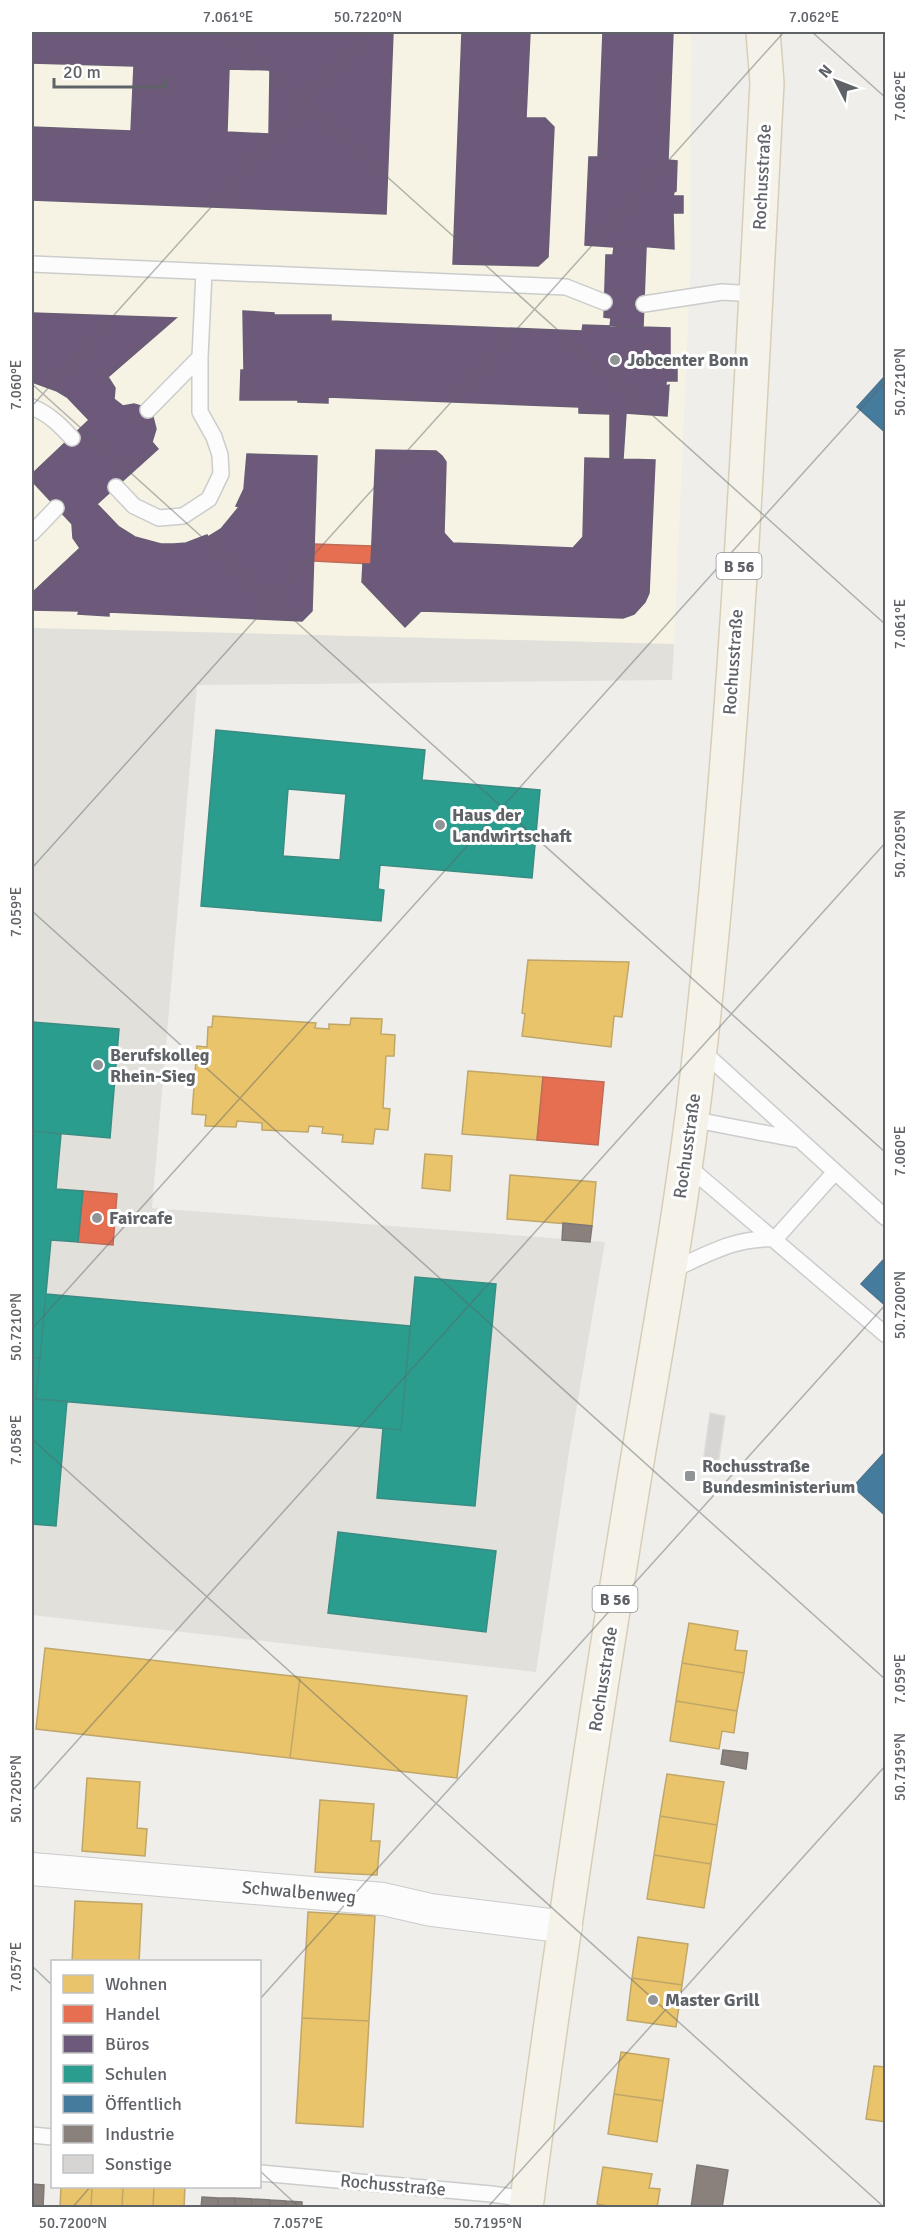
<svg xmlns="http://www.w3.org/2000/svg" width="917" height="2239" font-family="Signika,sans-serif">
<style>
.commercial{fill:#f7f3e4}
.education{fill:#e2e0da}
.homes{fill:#e9c46a;stroke:#c0a769;stroke-width:1.5}
.shops{fill:#e76f51;stroke:#be6b58;stroke-width:1.5}
.offices{fill:#6d597a;stroke:#695c75;stroke-width:1.5;fill-rule:evenodd}
.schools{fill:#2a9d8f;stroke:#3a8c83;stroke-width:1.5;fill-rule:evenodd}
.public{fill:#457b9d;stroke:#4d748d;stroke-width:1.5}
.industry{fill:#8a817c;stroke:#7d7876;stroke-width:1.5}
.building{fill:#d6d5d3;stroke:#deddd9;stroke-width:1.5}
.lines{fill:none;stroke-linecap:round;stroke-linejoin:round}
.service-casing{stroke:#cbcccc;stroke-width:18}
.minor-casing{stroke:#cbcccc;stroke-width:34}
.primary-casing{stroke:#d7ceb8;stroke-width:36}
.service{stroke:#fdfcfc;stroke-width:15}
.minor{stroke:#fdfcfc;stroke-width:32}
.primary{stroke:#f4f2e9;stroke-width:33}
.ticks{fill:none;stroke:#5f6368;stroke-width:1.5;stroke-opacity:0.45}
.poi-dot{fill:#919496;stroke:#fff;stroke-width:2}
.labels{text-anchor:middle;stroke-width:6;stroke-linejoin:round;paint-order:stroke}
.shield{fill:#fff;stroke:#8f9295;stroke-width:1.5}
.shield-label{font-size:16px;font-weight:bold;fill:#5f6368}
.street-label{font-size:18px;fill:#5f6368;stroke:#fff}
.poi-label{font-size:18px;font-weight:bold;fill:#5f6368;stroke:#fff;text-anchor:start}
.neatline{fill:none;stroke:#5f6368;stroke-width:2}
.ticks-label{font-size:15px;text-anchor:middle;fill:#5f6368}
</style>
<rect width="100%" height="100%" fill="#efeeea"/>
<!-- commercial -->
<path class="commercial" d="M32,32h659l-1,245 -16,367 -642,-16z"/>
<!-- education -->
<path class="education" d="M32,628l642,16 -2,36 -475,5 -45,523 453,34 -36,210 -33,220 -504,-57z"/>
<!-- homes -->
<path class="homes" d="M528,960l101,2 -7,55 -8,-1 -3,31 -89,-11 3,-22 -3,-1z
M213,1016l103,7 -1,5 14,1v-5l21,1 1,-7 31,1 -1,15 14,1 -1,21h-8l-3,52 7,1 -2,21 -13,-1 -2,15 -31,-2 1,-7 -21,-2 1,-6 -14,-1 -1,6 -46,-2v-7l-25,-2 -1,6 -31,-1 1,-11 -14,-1 5,-68 10,1 1,-20h4z
M468,1071l75,6 -6,63 -75,-6z
M425,1154l27,2 -2,35 -28,-3z
M510,1175l86,7 -4,44 -85,-7z
M689,1623l49,8 -3,19 12,1 -3,22 -62,-10z
M45,1648l255,29 -10,81 -254,-29z
M682,1663l62,10 -7,38 -61,-10z
M300,1677l167,19 -10,82 -167,-20z
M676,1701l61,10 -3,22 -12,-2 -3,18 -49,-8z
M667,1774l57,8 -7,43 -57,-9z
M87,1778l53,4 -3,46 10,1 -2,27 -63,-5z
M320,1800l54,4 -3,37h9l-3,34 -62,-3z
M660,1816l57,9 -6,39 -57,-9z
M654,1855l57,9 -7,44 -57,-9z
M75,1901l67,3 -3,58h-67z
M308,1912l67,4 -6,105 -67,-3z
M638,1937l50,7 -6,41 -50,-7z
M632,1978l50,7 -6,42 -49,-7z
M302,2018l67,3 -6,106 -67,-4z
M621,2052l48,7 -6,42 -49,-7z
M874,2066l12,1v55l-20,-3z
M614,2094l49,7 -6,41 -49,-8z
M603,2167l49,7 -3,14 11,1 -3,19h-39l-21,-4z
M61,2186h31l-1,22h-31z
M92,2186h31l-1,22h-31z
M123,2186h31l-1,22h-31z
M154,2186h31l-1,22h-31z"/>
<!-- shops -->
<path class="shops" d="M314,544l58,2 -1,18 -57,-3z
M543,1077l61,5 -6,63 -61,-5z
M83,1191l34,3 -4,51 -35,-3z"/>
<!-- offices -->
<path class="offices" d="M32,32h361l-7,182 -354,-14v-73l99,4 3,-65 -102,-3zM229,69l41,1 -1,64 -42,-2z
M462,32h68l-4,86h19l9,9 -6,130 -10,9 -85,-2z
M603,32h70l-5,128 9,1 -1,30 -2,1 -1,4h10v17h-10l1,36 -58,-5v3h-2l-29,-2 4,-88h9z
M616,244l27,1v2l3,1 -3,79h-33l1,-9 -7,-1 2,-62h7l1,-8h2z
M243,311l31,2v2h57v6l251,10 1,-6 87,3v30l-2,1 -1,5 10,1v16h-11v5l3,-1 -2,31 -57,-4v2l-31,-1v-6l-251,-10v6l-30,-1v-2h-58l1,-30h3z
M32,313l144,5 -68,59 7,11 -1,11 9,7 11,-2 10,3 9,10 3,12 -4,13 6,7 -61,55 22,23 16,10 26,7h13l12,-1 21,-8 1,2 13,-8 18,-22 -3,-1 8,-17 3,-35 70,2 -5,155 -10,10 -193,-9v4l-31,-2 1,-3 -47,-1v-17l48,-45 -7,-10 -1,-14 -40,-43v-7l57,-54 -22,-23 -10,-6 -25,-9z
M610,412l16,1 -3,46 -13,-1z
M376,450l60,1 6,5 4,6 -2,71 9,10 120,5 10,-11 2,-79 70,2 -6,133 -4,9 -11,12 -11,4 -202,-7 -16,16 -43,-45 1,-18h8z"/>
<!-- schools -->
<path class="schools" d="M216,730l209,20 -3,30 118,10 -8,88 -152,-13 -2,24 6,1 -3,31 -180,-15zM288,789l58,5 -6,66 -57,-4z
M32,1022l87,7 -9,109 -78,-7z
M33,1131l28,3 -5,55 27,2 -5,51 -27,-2 -11,118 -8,-1z
M415,1277l81,7 -21,222 -98,-8 6,-70 18,2z
M46,1294l364,32 -9,104 -365,-31z
M32,1357l8,1 -4,41 31,2 -11,125 -24,-2z
M338,1532l158,19 -10,81 -158,-19z"/>
<!-- public -->
<path class="public" d="M886,375v58l-29,-26z
M886,1257v49l-25,-22z
M886,1451v65l-33,-29z"/>
<!-- industry -->
<path class="industry" d="M563,1223l29,3 -2,16 -28,-2z
M723,1750l25,3 -2,16 -25,-5z
M697,2165l31,5 -6,38h-31z
M32,2184l12,1 -1,23h-11z
M202,2197l16,1v10h-17z
M218,2198h17v10h-17z
M235,2198l17,1 -1,9h-16z
M252,2199l18,1 -1,8h-18z
M270,2200l16,1v7h-17z
M286,2201l16,1v6h-16z"/>
<!-- building -->
<path class="building" d="M710,1413l15,3 -7,49 -15,-2z"/>
<g class="lines">
<defs>
<path id="service" d="M32,264l534,23 38,15
M644,304l78,-12 34,2
M32,407c17,7 28,18 40,31
M148,410l52,-53
M116,487l18,19 25,12 24,-2 26,-17 12,-25 -1,-19 -6,-18 -14,-25v-55l4,-85
M32,533l24,-25
M700,1049l186,169
M691,1119l109,21
M685,1164l201,171
M670,1271c36,-16 65,-34 105,-32l60,-67
M32,2135l20,2
M260,2173l231,21 36,5"/>
<path id="minor" d="M32,1869l351,30 48,11 135,17"/>
<path id="primary" d="M526,2208c32,-246 69,-490 109,-734 24,-142 50,-283 65,-425 36,-321 50,-644 67,-966l-4,-51"/>
</defs>
<!-- service casing -->
<use href="#service" class="service-casing"/>
<!-- minor casing -->
<use href="#minor" class="minor-casing"/>
<!-- primary casing -->
<use href="#primary" class="primary-casing"/>
<!-- service -->
<use href="#service" class="service"/>
<!-- minor -->
<use href="#minor" class="minor"/>
<!-- primary -->
<use href="#primary" class="primary"/>
</g>
<!-- ticks -->
<path class="ticks" d="M226,32l660,593M812,32l74,66M32,384l854,769M32,406l337,-374M32,868l752,-836M32,911l854,769M32,1329l854,-948M32,1439l853,769M32,1791l854,-949M32,1966l20,19M260,1999l626,-695M260,2171l40,37M72,2208l19,-22M487,2208l399,-443"/>
<!-- markers -->
<g class="poi-dot">
<circle cx="615" cy="360" r="6"/>
<circle cx="440" cy="825" r="6"/>
<circle cx="98" cy="1065" r="6"/>
<circle cx="97" cy="1218" r="6"/>
<rect x="684" y="1470" width="12" height="12" rx="3"/>
<circle cx="653" cy="2000" r="6"/>
</g>
<g class="labels">
<!-- shield labels -->
<g class="shield">
<rect x="716.5" y="553" width="45" height="26" rx="4.5"/>
<rect x="592.5" y="1586" width="45" height="26" rx="4.5"/>
</g>
<g class="shield-label">
<text x="739" y="572">B 56</text>
<text x="615" y="1605">B 56</text>
</g>
<!-- street labels -->
<g class="street-label">
<text transform="translate(762 177) rotate(-87)" y="6">Rochusstraße</text>
<text transform="translate(733 662) rotate(-86)" y="6">Rochusstraße</text>
<text transform="translate(687 1146) rotate(-82)" y="6">Rochusstraße</text>
<text transform="translate(603 1679) rotate(-81)" y="6">Rochusstraße</text>
<text transform="translate(299 1892) rotate(5)" y="6">Schwalbenweg</text>
<text transform="translate(393 2185) rotate(5)" y="6">Rochusstraße</text>
</g>
<!-- poi labels -->
<g class="poi-label">
<text x="627" y="366">Jobcenter Bonn</text>
<text x="452" y="821">Haus der<tspan x="452" dy="21">Landwirtschaft</tspan></text>
<text x="110" y="1061">Berufskolleg<tspan x="110" dy="21">Rhein-Sieg</tspan></text>
<text x="109" y="1224">Faircafe</text>
<text x="702" y="1472">Rochusstraße<tspan x="702" dy="21">Bundesministerium</tspan></text>
<text x="665" y="2006">Master Grill</text>
</g>
</g>
<!-- border -->
<rect width="917" height="2239" fill="none" stroke="#ffffff" stroke-width="66"/>
<!-- legend -->
<rect x="51" y="1960" width="210" height="228" fill="#ffffff" stroke="#bfc1c3" stroke-width="1.5"/>
<rect x="63" y="1975" width="30" height="18" fill="#e9c46a" stroke="#bfc1c3" stroke-width="1.5"/>
<text x="105" y="1990" font-size="18" fill="#5f6368">Wohnen</text>
<rect x="63" y="2005" width="30" height="18" fill="#e76f51" stroke="#bfc1c3" stroke-width="1.5"/>
<text x="105" y="2020" font-size="18" fill="#5f6368">Handel</text>
<rect x="63" y="2035" width="30" height="18" fill="#6d597a" stroke="#bfc1c3" stroke-width="1.5"/>
<text x="105" y="2050" font-size="18" fill="#5f6368">Büros</text>
<rect x="63" y="2065" width="30" height="18" fill="#2a9d8f" stroke="#bfc1c3" stroke-width="1.5"/>
<text x="105" y="2080" font-size="18" fill="#5f6368">Schulen</text>
<rect x="63" y="2095" width="30" height="18" fill="#457b9d" stroke="#bfc1c3" stroke-width="1.5"/>
<text x="105" y="2110" font-size="18" fill="#5f6368">Öffentlich</text>
<rect x="63" y="2125" width="30" height="18" fill="#8a817c" stroke="#bfc1c3" stroke-width="1.5"/>
<text x="105" y="2140" font-size="18" fill="#5f6368">Industrie</text>
<rect x="63" y="2155" width="30" height="18" fill="#d6d5d3" stroke="#bfc1c3" stroke-width="1.5"/>
<text x="105" y="2170" font-size="18" fill="#5f6368">Sonstige</text>
<!-- north arrow -->
<g transform="translate(836 81) rotate(312)" stroke="#ffffff" stroke-width="4.5" paint-order="stroke">
<path d="M0-4.5L10 22L0 15L-10 22Z" fill="#5f6368"/>
<text y="-9" font-size="16" font-weight="bold" text-anchor="middle" fill="#5f6368">N</text>
</g>
<!-- scale -->
<path d="M54 78v9h111v-9" fill="none" stroke="#5f6368" stroke-width="3"/>
<text x="63" y="78" font-size="18" fill="#5f6368" stroke="#ffffff" stroke-width="4.5" paint-order="stroke">20 m</text>
<rect x="33" y="33" width="851" height="2173" class="neatline"/>
<g class="ticks-label">
<text x="228" y="22">7.061°E</text>
<text x="368" y="22">50.7220°N</text>
<text x="814" y="22">7.062°E</text>
<text transform="translate(900 96) rotate(-90)" y="5">7.062°E</text>
<text transform="translate(900 382) rotate(-90)" y="5">50.7210°N</text>
<text transform="translate(16 385) rotate(-90)" y="5">7.060°E</text>
<text transform="translate(900 624) rotate(-90)" y="5">7.061°E</text>
<text transform="translate(900 844) rotate(-90)" y="5">50.7205°N</text>
<text transform="translate(16 912) rotate(-90)" y="5">7.059°E</text>
<text transform="translate(900 1151) rotate(-90)" y="5">7.060°E</text>
<text transform="translate(900 1305) rotate(-90)" y="5">50.7200°N</text>
<text transform="translate(16 1327) rotate(-90)" y="5">50.7210°N</text>
<text transform="translate(16 1440) rotate(-90)" y="5">7.058°E</text>
<text transform="translate(900 1679) rotate(-90)" y="5">7.059°E</text>
<text transform="translate(900 1767) rotate(-90)" y="5">50.7195°N</text>
<text transform="translate(16 1789) rotate(-90)" y="5">50.7205°N</text>
<text transform="translate(16 1967) rotate(-90)" y="5">7.057°E</text>
<text x="73" y="2228">50.7200°N</text>
<text x="298" y="2228">7.057°E</text>
<text x="488" y="2228">50.7195°N</text>
</g>
</svg>
